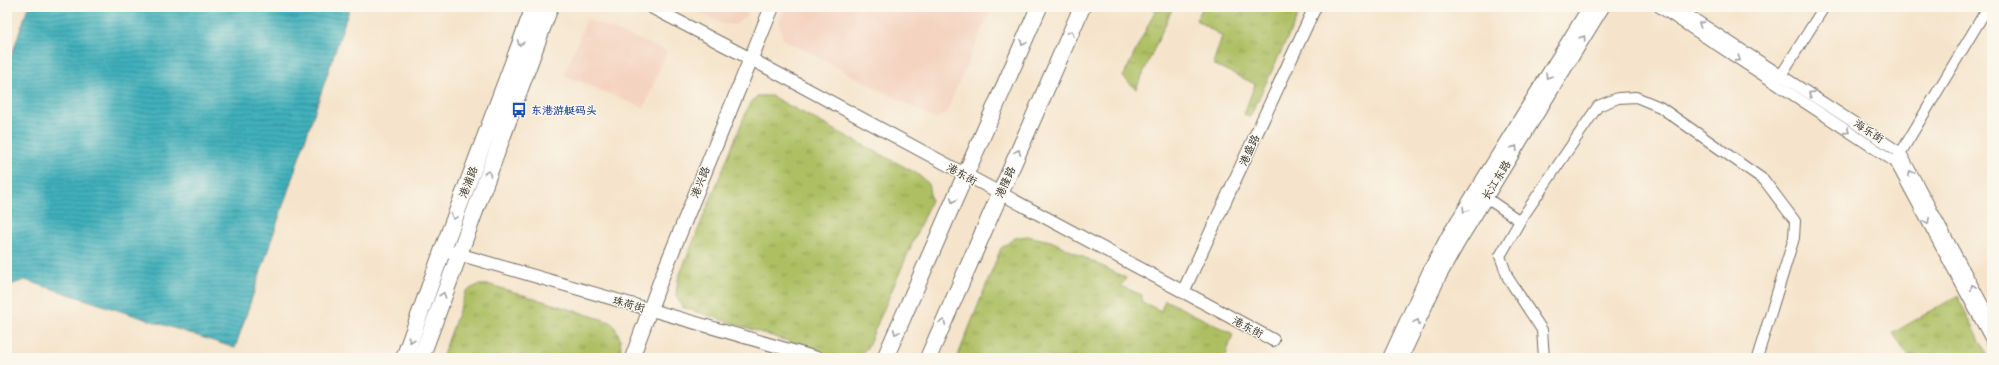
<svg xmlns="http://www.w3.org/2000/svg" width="1999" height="365" font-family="'Balsamiq Sans','LXGW WenKai TC',sans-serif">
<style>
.built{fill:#f4d3c0}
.grass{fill:url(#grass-tufts);stroke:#6c7547}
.water{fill:url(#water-rules);stroke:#366e73}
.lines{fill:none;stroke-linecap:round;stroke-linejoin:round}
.minor-casing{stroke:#726c63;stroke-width:12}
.tertiary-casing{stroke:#726c63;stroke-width:14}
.secondary-casing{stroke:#726c63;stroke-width:16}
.primary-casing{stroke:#726c63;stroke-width:18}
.minor{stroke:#fff;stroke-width:10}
.tertiary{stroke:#fff;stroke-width:12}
.secondary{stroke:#fff;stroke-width:14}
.primary{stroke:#fff;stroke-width:16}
.oneway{stroke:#a0a0a0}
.labels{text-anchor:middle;stroke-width:3;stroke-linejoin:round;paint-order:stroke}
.transit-label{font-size:11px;font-weight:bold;fill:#164399;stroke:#fbf7ec;text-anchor:start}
.street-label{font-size:11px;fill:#2b2b2b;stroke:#fbf7ec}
</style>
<defs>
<pattern id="grass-tufts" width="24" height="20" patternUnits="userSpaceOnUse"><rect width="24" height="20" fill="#aebf63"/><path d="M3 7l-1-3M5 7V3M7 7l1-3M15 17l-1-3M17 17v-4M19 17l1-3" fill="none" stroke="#8e9b52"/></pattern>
<pattern id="water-rules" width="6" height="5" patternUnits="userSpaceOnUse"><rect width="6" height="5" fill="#40b0bb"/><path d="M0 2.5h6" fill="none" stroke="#368f98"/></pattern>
</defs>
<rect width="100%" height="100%" fill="#fbf7ec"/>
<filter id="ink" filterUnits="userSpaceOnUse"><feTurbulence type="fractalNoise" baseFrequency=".025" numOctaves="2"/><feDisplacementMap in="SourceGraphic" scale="8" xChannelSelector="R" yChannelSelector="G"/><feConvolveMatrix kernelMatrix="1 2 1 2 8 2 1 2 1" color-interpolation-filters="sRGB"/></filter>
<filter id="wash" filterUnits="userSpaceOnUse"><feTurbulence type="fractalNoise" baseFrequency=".012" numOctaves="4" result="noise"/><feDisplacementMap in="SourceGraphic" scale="16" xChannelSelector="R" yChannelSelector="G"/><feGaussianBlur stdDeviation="0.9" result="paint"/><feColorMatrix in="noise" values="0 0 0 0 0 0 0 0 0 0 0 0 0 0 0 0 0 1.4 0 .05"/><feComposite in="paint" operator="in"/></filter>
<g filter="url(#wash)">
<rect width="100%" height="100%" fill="#f5e4cb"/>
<!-- built -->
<path class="built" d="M691,7h59l-3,8 -12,10 -14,-1z
M785,7h207l-47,108 -10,4 -152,-80 -4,-17z
M587,19l80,32 -23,57 -80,-33z"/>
<!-- grass -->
<path class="grass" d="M1157,7h16l-37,82 -13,-12z
M1203,7h99l-52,110 -6,-3 11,-30 -42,-20 9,-28 -26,-16z
M757,96h14l145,77 12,10 3,17 -64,148 -9,9 -18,1 -158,-51 -6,-12 2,-16 71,-174z
M1027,236l24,5 75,37 -5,8 21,9v7l19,9 4,-11 68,34 -8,24h-268l44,-110 14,-10z
M478,285h13l120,37c9,12 12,21 8,36h-177l24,-67z
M1957,296l32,62h-80l-16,-25z"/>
<!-- water -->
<path class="water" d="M28,7h322l-115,341 -210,-68 -18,6v-158l3,-9 -3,-1v-49z"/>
</g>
<g filter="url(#ink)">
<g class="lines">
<defs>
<path id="minor" d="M1659,7l236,155 97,180
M1676,7l225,146 91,168
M1778,80l46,-73
M1897,159l91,-152
M1485,197l35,24
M1544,358l-2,-28 -34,-52 -8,-22 20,-35 78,-115 20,-8 18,-1 24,10 104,73 31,41 -1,17 -37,120"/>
<path id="tertiary" d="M651,7l100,52 522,281
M451,252l366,106
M1183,292l132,-285"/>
<path id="secondary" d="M632,358l31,-84 109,-267
M1390,358l40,-87 18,-34 142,-230
M1401,358l38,-82 19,-34 144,-235"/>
<path id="primary" d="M404,358l39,-109 91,-242
M421,358l129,-351
M885,358l154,-351
M928,358l154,-351"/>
</defs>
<!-- minor casing -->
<use href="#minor" class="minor-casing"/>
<!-- tertiary casing -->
<use href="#tertiary" class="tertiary-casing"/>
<!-- secondary casing -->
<use href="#secondary" class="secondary-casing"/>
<!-- primary casing -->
<use href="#primary" class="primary-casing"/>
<!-- minor -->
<use href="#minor" class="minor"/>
<!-- tertiary -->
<use href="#tertiary" class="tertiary"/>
<!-- secondary -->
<use href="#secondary" class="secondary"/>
<!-- primary -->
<use href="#primary" class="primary"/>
</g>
<!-- one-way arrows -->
<defs><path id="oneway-chevron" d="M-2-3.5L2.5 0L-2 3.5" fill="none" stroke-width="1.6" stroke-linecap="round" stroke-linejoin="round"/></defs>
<g class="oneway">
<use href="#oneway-chevron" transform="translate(1701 24) rotate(-147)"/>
<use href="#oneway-chevron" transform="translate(1071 33) rotate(-66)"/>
<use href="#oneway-chevron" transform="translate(1583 38) rotate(-58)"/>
<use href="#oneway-chevron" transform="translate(520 43) rotate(111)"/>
<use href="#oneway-chevron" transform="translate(1023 43) rotate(114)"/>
<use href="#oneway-chevron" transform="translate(1738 59) rotate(33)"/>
<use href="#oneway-chevron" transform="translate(1548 76) rotate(122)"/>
<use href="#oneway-chevron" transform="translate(1811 94) rotate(-147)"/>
<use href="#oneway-chevron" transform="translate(1847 131) rotate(33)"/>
<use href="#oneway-chevron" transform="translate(1515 148) rotate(-58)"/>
<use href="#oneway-chevron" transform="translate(1018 152) rotate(-66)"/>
<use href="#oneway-chevron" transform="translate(488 173) rotate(-70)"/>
<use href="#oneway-chevron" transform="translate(1911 173) rotate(-118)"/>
<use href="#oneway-chevron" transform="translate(953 200) rotate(114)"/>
<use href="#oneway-chevron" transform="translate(1465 210) rotate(122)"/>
<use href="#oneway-chevron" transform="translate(454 217) rotate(111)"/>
<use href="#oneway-chevron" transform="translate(1927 221) rotate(62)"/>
<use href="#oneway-chevron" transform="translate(1973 287) rotate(-118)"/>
<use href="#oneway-chevron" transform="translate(443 295) rotate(-71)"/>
<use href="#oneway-chevron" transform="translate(943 322) rotate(-66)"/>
<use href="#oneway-chevron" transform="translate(1417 322) rotate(-66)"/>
<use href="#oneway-chevron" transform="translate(896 332) rotate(114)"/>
<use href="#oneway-chevron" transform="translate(411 340) rotate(109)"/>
</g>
</g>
<!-- icons -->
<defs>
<symbol id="bus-bare" viewBox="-9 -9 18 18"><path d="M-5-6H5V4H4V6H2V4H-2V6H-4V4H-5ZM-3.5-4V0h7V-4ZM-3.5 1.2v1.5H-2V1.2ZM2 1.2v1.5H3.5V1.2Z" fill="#1a4fb4" stroke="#fbf7ec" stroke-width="2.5" paint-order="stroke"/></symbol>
</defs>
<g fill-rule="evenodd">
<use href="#bus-bare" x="508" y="99" width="22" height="22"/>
</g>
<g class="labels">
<!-- transit labels -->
<g class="transit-label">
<text x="531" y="114">东港游艇码头</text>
</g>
<!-- street labels -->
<g class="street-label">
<text transform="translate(1869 131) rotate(33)" y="4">海乐街</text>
<text transform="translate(1249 150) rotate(-65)" y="4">港盛路</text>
<text transform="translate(962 174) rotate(29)" y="4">港东街</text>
<text transform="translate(1496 180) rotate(-58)" y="4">长江东路</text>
<text transform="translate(468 182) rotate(-69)" y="4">港浦路</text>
<text transform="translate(700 182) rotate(-68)" y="4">港兴路</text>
<text transform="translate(1005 182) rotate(-66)" y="4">港隆路</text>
<text transform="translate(629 304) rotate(16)" y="4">珠荷街</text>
<text transform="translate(1248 327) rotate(28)" y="4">港东街</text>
</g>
</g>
<!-- margin -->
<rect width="1999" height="365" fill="none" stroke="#fbf7ec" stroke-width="24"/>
</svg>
